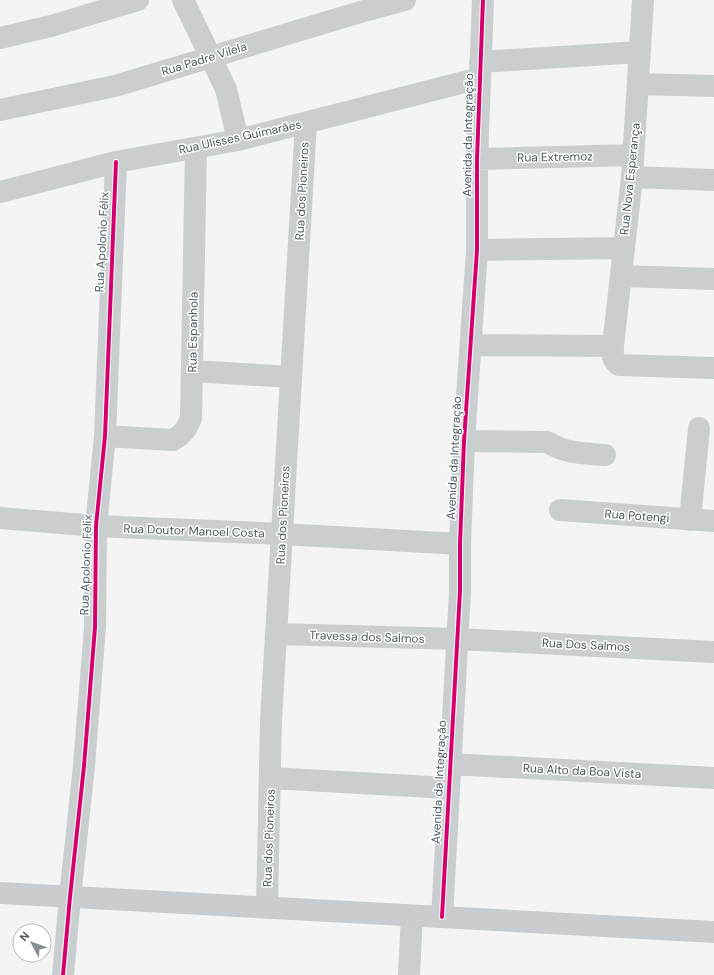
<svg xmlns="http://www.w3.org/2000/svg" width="714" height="975" font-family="'DM Sans',sans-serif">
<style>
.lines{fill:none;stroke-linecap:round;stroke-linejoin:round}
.minor{stroke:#cbcecf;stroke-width:22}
.major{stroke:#c9cdcf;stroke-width:22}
.cycleway-casing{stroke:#fff;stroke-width:6}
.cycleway{stroke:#d6006c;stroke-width:4}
.labels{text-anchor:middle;stroke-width:3;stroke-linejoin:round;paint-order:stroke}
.street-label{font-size:12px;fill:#4b5960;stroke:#fff}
</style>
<rect width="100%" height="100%" fill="#f4f4f4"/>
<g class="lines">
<!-- minor -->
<path class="minor" d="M183,0l43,89 12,51
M643,0l-11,177 -19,169c0,8 -2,14 6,19l95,3
M0,38l51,-12 87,-26
M480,62l160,-10
M639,84l75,2
M0,110l115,-24 242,-73 48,-13
M477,159l156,-4
M632,177l82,3
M0,192l116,-30 122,-22 242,-62
M477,250l146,-2
M621,276l93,3
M471,345l142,1
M192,371l99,6
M105,436l68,4c10,-6 14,-11 18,-22l5,-270
M464,441l83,1c20,12 36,11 58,13
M560,510l154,11
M0,518l96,8 186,8 178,10
M690,520l9,-92
M277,634l181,5 256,13
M450,764l264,14
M271,778l177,10
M267,907l4,-187 35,-597
M442,917l18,-326v-47l4,-103 13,-191v-91l6,-159
M63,975l7,-78 14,-131 11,-139 1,-101 9,-90 11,-274
M409,975l3,-59"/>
<!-- major -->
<path class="major" d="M0,893l714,39"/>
<defs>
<path id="cycleway" d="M442,917l18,-326v-47l4,-103 13,-191v-91l6,-159
M63,975l7,-78 14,-131 11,-139 1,-101 9,-90 11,-274"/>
</defs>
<!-- cycleway casing -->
<use href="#cycleway" class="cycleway-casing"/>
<!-- cycleway -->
<use href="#cycleway" class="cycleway"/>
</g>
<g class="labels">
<!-- street labels -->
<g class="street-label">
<text transform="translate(204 59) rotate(-17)" y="4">Rua Padre Vilela</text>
<text transform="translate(468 135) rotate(-89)" y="4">Avenida da Integração</text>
<text transform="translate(240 137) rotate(-12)" y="4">Rua Ulisses Guimarães</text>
<text transform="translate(555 157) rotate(-1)" y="4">Rua Extremoz</text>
<text transform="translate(630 179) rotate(-84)" y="4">Rua Nova Esperança</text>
<text transform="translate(302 191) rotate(-87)" y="4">Rua dos Pioneiros</text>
<text transform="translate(102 242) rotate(-87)" y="4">Rua Apolonio Félix</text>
<text transform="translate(193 332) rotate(-89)" y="4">Rua Espanhola</text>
<text transform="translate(454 458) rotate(-87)" y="4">Avenida da Integração</text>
<text transform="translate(283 515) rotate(-87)" y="4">Rua dos Pioneiros</text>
<text transform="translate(637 516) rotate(4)" y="4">Rua Potengi</text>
<text transform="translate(194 531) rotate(2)" y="4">Rua Doutor Manoel Costa</text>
<text transform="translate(86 565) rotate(-88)" y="4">Rua Apolonio Félix</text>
<text transform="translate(367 637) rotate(2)" y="4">Travessa dos Salmos</text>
<text transform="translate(586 645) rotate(3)" y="4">Rua Dos Salmos</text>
<text transform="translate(582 771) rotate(3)" y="4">Rua Alto da Boa Vista</text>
<text transform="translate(439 782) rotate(-87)" y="4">Avenida da Integração</text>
<text transform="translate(269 838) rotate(-88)" y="4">Rua dos Pioneiros</text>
</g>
</g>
<!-- north arrow -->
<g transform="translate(32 943) rotate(311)"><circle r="19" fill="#ffffff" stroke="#b7bdbf"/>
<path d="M0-3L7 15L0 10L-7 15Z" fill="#868f94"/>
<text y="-6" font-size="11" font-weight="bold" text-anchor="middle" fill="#4b5960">N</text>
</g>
</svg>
